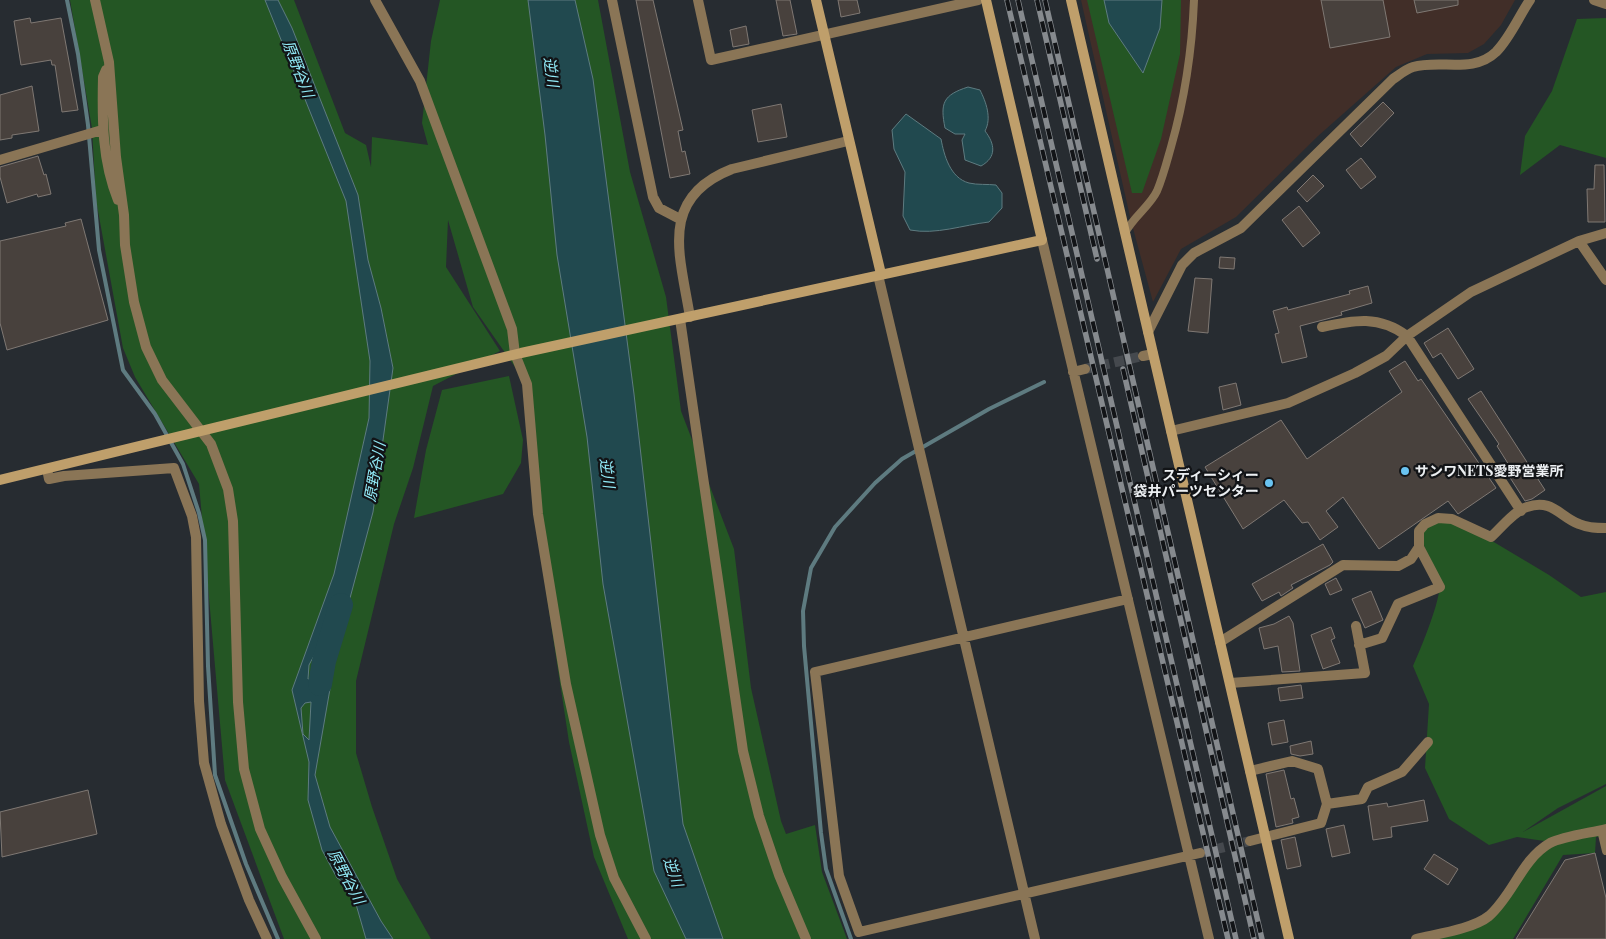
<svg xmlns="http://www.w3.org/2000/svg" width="1606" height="939" font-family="'Playfair Display','Noto Sans JP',serif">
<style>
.industrial{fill:#412e28}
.green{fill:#245624}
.water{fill:#21494f;stroke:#5e7b80;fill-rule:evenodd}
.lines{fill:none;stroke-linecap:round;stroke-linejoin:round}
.stream{stroke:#5e7b80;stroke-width:4}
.river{stroke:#21494f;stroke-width:24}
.building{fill:#48413d;stroke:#7f7873}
.street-tunnel{stroke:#45494e;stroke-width:10;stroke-dasharray:10 5;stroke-linecap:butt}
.lane{stroke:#8a7556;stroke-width:8}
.street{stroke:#8a7556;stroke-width:10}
.secondary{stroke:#bf9f6b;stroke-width:10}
.rail-casing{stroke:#868a8e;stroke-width:5.5}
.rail{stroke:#121417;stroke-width:4;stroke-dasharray:11;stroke-linecap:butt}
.poi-dot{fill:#69c3f1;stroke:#121417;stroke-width:2}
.labels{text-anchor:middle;stroke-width:4.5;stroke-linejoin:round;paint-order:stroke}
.poi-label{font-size:14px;font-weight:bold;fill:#eceff2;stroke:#121417;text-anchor:start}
.water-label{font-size:15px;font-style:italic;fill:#91eaf7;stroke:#121417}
</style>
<rect width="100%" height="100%" fill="#272c31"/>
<!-- industrial -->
<path class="industrial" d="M1081,0h434l-14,25 -17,19 -16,9 -41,1 -31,13 -78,69 -82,81 -55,32 -28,53 -22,-81z"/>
<!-- green -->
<path class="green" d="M70,0h224l51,133 21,12 5,22 1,-30 56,8 -6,-22 9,-82 9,-41h158l32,172 36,125 15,114 53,138 17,139 30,133 5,13 29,-9 7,47 25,67h-219l-34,-82 -25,-115 -26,-171 -16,-187 -54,-77 -25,-87 -2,47 54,84 -67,35 -20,82 -19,56 -38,157v72l16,54 25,72 34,60h-147l-59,-159 -26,-296 -64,-107 -12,-29 -27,-148 -4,-72z
M1087,0h94l-1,54 -19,85 -19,54h-10z
M1606,18v140l-46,-13 -40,30 5,-39 27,-45 25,-72z
M509,376l14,64 -2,23 -18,31 -89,24 12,-68 16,-60z
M1432,521l30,2 87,52 32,22 25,-5v192l-48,24 -35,24 83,-46v50l-10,1 -1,16 -32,2 -50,84h-97l44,-11 32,-16 59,-70 -34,-5 -28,8 -40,-26 -24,-51 4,-64 -16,-38c6,-13 29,-68 26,-81 -5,-18 -15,-35 -20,-55z"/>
<!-- water -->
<path class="water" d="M265,0h13l14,28 66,167 10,65 13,48 12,60 -20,144 -35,131 -23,132 15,52 51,94 12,18h-27l-15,-52 -14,-9 -15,-28 -14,-50 1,-38 -17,-72 42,-116 35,-156 1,-57 -24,-160zM334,636l-20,42 -6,1 1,-14 15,-28zM311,702l-2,38 -6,-6 -2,-26 4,-5z
M528,0h47l18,79 41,315 49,430 40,115h-37l-32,-68 -51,-287 -16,-147 -30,-182 -12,-120z
M1104,0h58l-2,28 -17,45 -34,-50z
M968,87l12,3c6,12 12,28 5,41 10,13 12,26 -4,35l-16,-6 -3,-20 3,-6h-10l-10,-6c-5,-25 -2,-33 23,-41z
M906,114l35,25c3,16 9,39 28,44 8,2 19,1 27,2l6,8v15l-13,14c-26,3 -53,13 -79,8l-7,-14 2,-44 -11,-23 -2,-19z"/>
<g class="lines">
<!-- stream -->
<path class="stream" d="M67,0l11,54 10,71 11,125 24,120 32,44 28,50 16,49 6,27 3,126 7,109 31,89 32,75
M851,939l-25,-70 -5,-36 -17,-187 -1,-35 8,-43 24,-41 40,-44 27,-24 87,-50 55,-27"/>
<!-- river -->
<path class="river" d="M320,684l4,-23 17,-56"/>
</g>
<!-- building -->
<path class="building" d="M636,0h17l30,130 -5,1 4,21 3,-1 5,23 -20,4z
M776,0h14l7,34 -14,2z
M838,0h19l3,13 -19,4z
M1321,0h62l7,37 -60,11z
M1414,0h44v5l-41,8z
M30,18l1,5 30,-5 17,92 -16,2 -7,-47h-3l-1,-5 -30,5 -7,-44z
M746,26l3,18 -16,3 -3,-17z
M32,86l7,45 -27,4v3l-12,2v-45z
M1383,102l11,11 -33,34 -11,-13z
M781,104l6,33 -29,5 -6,-32z
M38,156l6,19 2,-1 5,20 -13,3 -1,-3 -30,9 -7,-26v-10z
M1361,158l15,19 -15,12 -15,-19z
M1595,165h9l1,57h-17l-1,-33h7z
M1313,175l11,11 -17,16 -10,-11z
M1299,206l21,27 -17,14 -21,-27z
M81,219l27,101 -101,30 -7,-27v-82l66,-15 -1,-3z
M1220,257l15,1 -1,11 -15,-1z
M1195,278l17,1 -4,54 -20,-2z
M1368,286l4,17 -31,9 1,3 -42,11 7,31 -25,6 -7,-29 4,-1 -6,-22 14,-4 1,3 62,-16 -1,-3z
M1448,328l26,41 -16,10 -17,-26 -8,5 -9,-15z
M1405,361l13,20 3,-2 75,109 -38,26 -10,-13 -69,48 -36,-52 -17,14 12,16 -18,13 -12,-18 -6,1 -18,-23 -41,29 -38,-62 76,-47 26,39 95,-67 -13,-21z
M1236,383l5,22 -18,5 -4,-23z
M1481,391l64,99 -13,9 -7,2 -16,-25 5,-3 -17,-27 2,-2 -31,-45z
M1323,544l10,18 -3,3 -39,20 2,3 -12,8 -2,-4 -17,9 -10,-17z
M1336,578l6,12 -12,5 -5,-11z
M1371,591l12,29 -18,8 -13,-29z
M1289,616l4,7 7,48 -18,1 -4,-26 -14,3 -5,-21 15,-4z
M1331,627l4,11 -4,2 9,23 -17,6 -12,-34z
M1301,685l2,13 -23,3 -2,-13z
M1284,720l4,22 -16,3 -4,-22z
M1311,741l2,13 -13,2 -9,-2 -1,-8z
M1284,770l7,29 3,-1 5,19 -7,2 1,4 -17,4 -10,-53z
M88,790l9,44 -95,23 -2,-45z
M1424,800l4,21 -37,6 1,10 -19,3 -5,-34 19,-3 1,4z
M1344,825l6,28 -18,4 -6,-28z
M1295,837l6,29 -14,3 -6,-29z
M1595,853l11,45v41h-90l49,-79z
M1434,854l24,15 -10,16 -24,-16z"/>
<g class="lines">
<!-- street-tunnel -->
<path class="street-tunnel" d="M1085,369l58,-13
M1200,853l50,-12"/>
<!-- lane -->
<path class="lane" d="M1125,233c8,-16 25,-27 32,-42 6,-14 10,-30 14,-44 14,-49 21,-96 23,-147
M1601,830l5,21"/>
<!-- street -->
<path class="street" d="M95,0l14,62 7,95 8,58 1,30 9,57 12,45 16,33 49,64 17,45 5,32 5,181 6,67 16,60 22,48 34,62
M375,0l45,81 92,248 3,25 12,30 11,130 28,170 34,151 14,43 32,61
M612,0l41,197 6,11 21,11
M698,0l13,60 267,-60
M1594,0l12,4
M106,70l-3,7c-1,42 -1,84 15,123
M0,160l102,-30
M1042,240l167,699
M1579,241l27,39
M878,275l157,664
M690,317c-10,-62 -32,-119 42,-148l116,-28
M680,319l63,432 16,65 20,59 27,64
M1322,327c32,-7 57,-12 85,9l114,175
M1148,332l34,-67 12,-12 47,-25 152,-149c6,-4 13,-10 20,-12 28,-8 60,7 83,-15 14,-14 23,-36 34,-52
M1143,356l10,-2
M1073,372l12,-3
M1171,431l117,-28 67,-30 31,-17 21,-20 64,-44 108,-51 27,-8
M47,469l2,10 15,-3 110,-8 18,48 4,21 3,164 5,62 17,61 28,76 18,39
M1128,599l-313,73 24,204 20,56 341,-79
M1220,642l123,-77 55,1 13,-7 8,-12v-16l6,-7 13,-6 14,1 39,18c10,-9 23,-26 36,-30 25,-9 33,10 52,17 9,4 18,4 27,4
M1359,645l23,-7 16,-34 42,-17 -21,-40
M1230,683l135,-10 -9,-47
M1327,804l35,-5 6,-12 34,-15 26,-30
M1250,841l71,-18 6,-19 -9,-35 -26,-8 -42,10
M1416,939c20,-5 57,-10 73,-23 24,-21 33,-57 61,-73 14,-7 40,-10 56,-14"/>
<!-- secondary -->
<path class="secondary" d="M816,0l65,274
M1071,0l218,939
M0,480l521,-127 521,-113 -56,-240"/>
<defs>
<path id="rail" d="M1007,0l221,939
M1018,0l218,939
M1037,0l60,259
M1045,0l217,939
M1123,369l131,570"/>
</defs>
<!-- rail casing -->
<use href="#rail" class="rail-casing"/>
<!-- rail -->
<use href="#rail" class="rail"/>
</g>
<!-- markers -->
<g class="poi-dot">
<circle cx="1405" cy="471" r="5"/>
<circle cx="1269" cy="483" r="5"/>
</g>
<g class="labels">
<!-- poi labels -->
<g class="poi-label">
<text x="1415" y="476">サンワNETS愛野営業所</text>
<text x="1259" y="480" text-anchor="end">スディーシィー<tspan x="1259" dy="16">袋井パーツセンター</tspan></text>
</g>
<!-- water labels -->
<g class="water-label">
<text transform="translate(298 69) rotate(69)" y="5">原野谷川</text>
<text transform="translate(551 72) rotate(82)" y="5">逆川</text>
<text transform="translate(375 472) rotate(-80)" y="5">原野谷川</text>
<text transform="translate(607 473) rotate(82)" y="5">逆川</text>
<text transform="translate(673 872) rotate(71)" y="5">逆川</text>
<text transform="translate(346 877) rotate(62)" y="5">原野谷川</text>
</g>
</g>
</svg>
